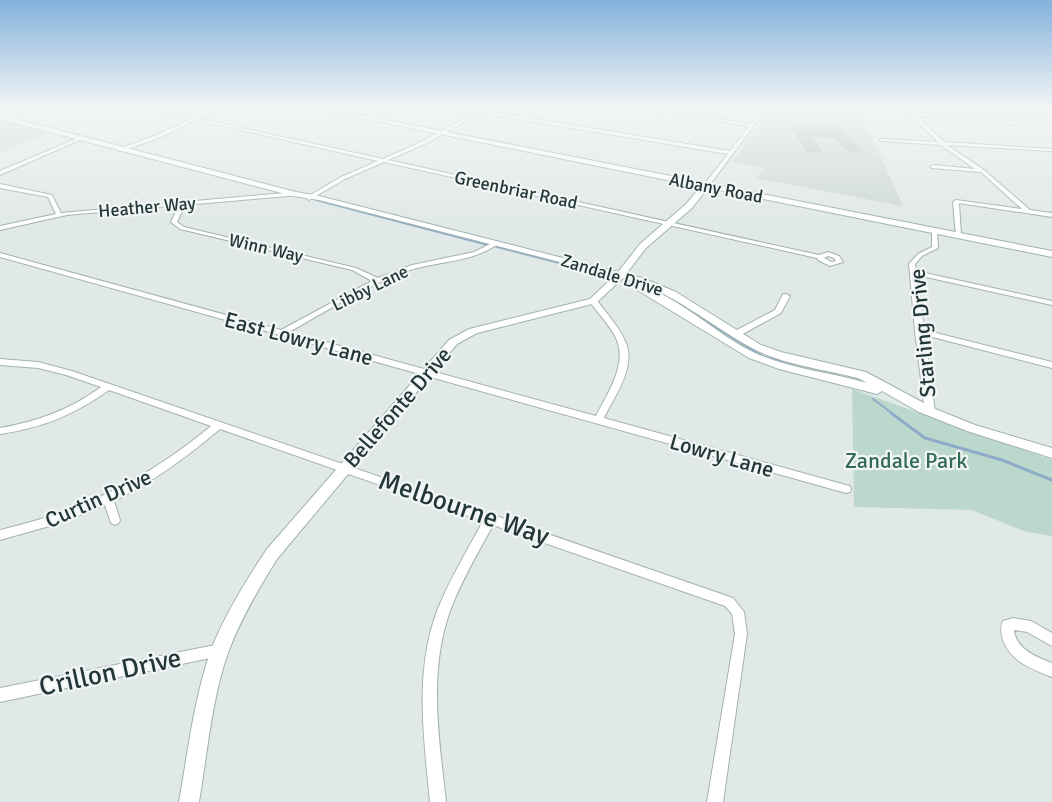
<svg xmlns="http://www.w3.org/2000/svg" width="1052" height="802" font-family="Signika,sans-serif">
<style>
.built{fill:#cfd9d8}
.green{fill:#bcd8cd}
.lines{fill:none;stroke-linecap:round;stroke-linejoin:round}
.stream-far2{stroke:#8eacc9;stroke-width:1.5}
.stream-far1{stroke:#8eacc9;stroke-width:2}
.stream{stroke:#8eacc9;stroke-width:3}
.building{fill:#b6c4c2}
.street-casing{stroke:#a4b0b0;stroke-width:2}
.secondary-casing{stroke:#9eb1b0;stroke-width:2}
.street{fill:#fff;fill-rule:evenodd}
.secondary{fill:#fff;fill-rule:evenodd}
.labels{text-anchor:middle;stroke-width:4.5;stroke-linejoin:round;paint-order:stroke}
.far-street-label{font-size:18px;fill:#233738;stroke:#f1f6f5}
.street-label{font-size:22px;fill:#233738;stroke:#f1f6f5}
.park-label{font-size:22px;fill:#326a5a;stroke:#f1f6f5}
.near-street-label{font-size:27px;fill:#233738;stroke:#f1f6f5}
</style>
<rect width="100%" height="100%" fill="#e1e9e8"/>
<!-- built -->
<path class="built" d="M771,108l29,5 62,2 41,91 -147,-28 9,-10 -33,-6z
M0,120l19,5 30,8 -49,19z"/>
<!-- green -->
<path class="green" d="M852,389l200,71v76l-26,-4 -54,-22 -118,-3z"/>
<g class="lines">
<!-- stream-far2 -->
<path class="stream-far2" d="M315,200l172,45
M496,247l117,30
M625,280l11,4"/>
<!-- stream-far1 -->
<path class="stream-far1" d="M632,283l37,15
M702,319l62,38 77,17
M873,399l20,15"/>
<!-- stream -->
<path class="stream" d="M891,413l34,25 77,22 50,20"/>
</g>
<!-- building -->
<path class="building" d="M800,124l41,2 21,26 -16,-1 -11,-13 -22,-1 11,16 -18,-1 -16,-25h12z"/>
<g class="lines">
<defs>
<path id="street" d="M139,107h10l46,11 22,-11h6l-23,12 183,40 38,-17 56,-30 -26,-5h12l267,44 19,-25 -124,-19h14l112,17 12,-17h5l-60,80 -2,1 -3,-2 25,-32 -247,-41 -56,31 -37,16 431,95 9,-3 11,4 4,6 -13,4 -12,-6 -1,-2 -433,-96 -39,17 -36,21 -3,-2 1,-1 34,-20 37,-16 -182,-41 -33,16 -40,15h-4v-2l40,-15 32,-15zM828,256l6,2 2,3 -5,1 -7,-4z
M779,107l181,8 45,-3 47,1v2h-57l19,8 -2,2 -23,-10 -29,2 -43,-1 27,26 108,7v2l-105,-6 37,25 46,40 22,3v4l-93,-14 2,32 -5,1 -3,-34 3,-2 66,9 -41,-37 -50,-4 -1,-1 3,-2 42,4 -34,-24 -61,-4v-2h2l56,3 -26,-26 -96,-4z
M80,137l4,1 -84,37v-4z
M0,184l52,11 9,18 235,-21 2,1v2l-113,10 -8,17 7,5 172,41 22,10 34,-13 62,-13 20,-10h4v2c-27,19 -61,17 -91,27 -42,15 -80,40 -118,61l307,84c12,-24 33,-53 19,-80 -7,-13 -17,-23 -26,-35l1,-2h6c10,14 23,27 30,44 10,25 -12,54 -22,75l242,67 4,1 1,3 -1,3 -4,1 -846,-236v-4l281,77 91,-49 -20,-11 -172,-41 -9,-7 8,-17 -112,10 -67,15v-4l56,-12 -8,-17 -48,-9z
M932,230l5,1 1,17 -16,8 -7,8 1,7 136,30v4l-135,-30 7,55 128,32v6l-127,-33 10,77 -5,3 -5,-3 -10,-81 -6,-67 9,-10 14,-7z
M783,294h3l4,2 -9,17 -42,23h-6l-1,-2 1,-2 42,-22z
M0,359l38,3 34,9 416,143 3,-2 4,2 1,2 237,82 11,14 3,22 -24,168h-16l28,-168 -3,-20 -7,-8 -232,-81c-15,28 -32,56 -43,86 -22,62 -11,128 -4,191h-16c-6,-63 -16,-130 7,-191 12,-31 30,-60 46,-90l-263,-92c-33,28 -67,53 -106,72l6,19 -1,3 -4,2 -4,-2 -6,-18 -45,18 -60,17v-10c82,-19 146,-50 211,-104l-102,-36c-35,25 -67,38 -109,44v-6c39,-7 69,-18 101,-41l-35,-12 -28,-7 -38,-3z
M1013,618l18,3 21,12v13l-25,-14 -13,-2c2,19 22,27 38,33v14c-20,-8 -41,-15 -49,-37 -2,-7 -3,-13 0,-19z
M220,644l5,1 2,5 -2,5 -5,1 -220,46v-14z"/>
<path id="secondary" d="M307,107h13l732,144v6l-344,-69 -16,20 -46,40 -20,26 17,4 33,14 85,53 20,7 85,20 67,36 42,17 77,23v10l-85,-27 -48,-19 -37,-21 -5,3 -98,-25 -30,-11 -115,-70 5,-3c43,13 76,49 116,68 35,16 75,19 112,30l-9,-5c-31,-8 -78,-14 -106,-30 -44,-24 -80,-57 -129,-70l-27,25 -119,30 -20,11 -180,215c-18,29 -37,61 -49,94 -16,44 -21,102 -29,149h-20c9,-50 15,-104 32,-152 13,-34 36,-71 56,-101l182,-209 20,-11 121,-30 24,-23 -295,-76 -26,-4 -293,-77v-4l296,77 23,4 299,76 22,-28 46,-40 15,-17z"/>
</defs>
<!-- street casing -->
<use href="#street" class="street-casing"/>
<!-- secondary casing -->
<use href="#secondary" class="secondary-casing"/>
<!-- street -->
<use href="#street" class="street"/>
<!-- secondary -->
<use href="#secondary" class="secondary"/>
</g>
<!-- sky -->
<linearGradient id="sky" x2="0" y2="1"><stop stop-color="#84b1dc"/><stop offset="0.49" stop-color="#f2f5f5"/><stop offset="1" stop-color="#f2f5f5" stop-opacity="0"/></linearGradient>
<rect width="1052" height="220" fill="url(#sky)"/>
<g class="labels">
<!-- far-street labels -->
<g class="far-street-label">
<text transform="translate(716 188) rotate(11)" y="6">Albany Road</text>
<text transform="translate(516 190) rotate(12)" y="6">Greenbriar Road</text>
<text transform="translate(147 207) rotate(-5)" y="6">Heather Way</text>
<text transform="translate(266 248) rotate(13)" y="6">Winn Way</text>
<text transform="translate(612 275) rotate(17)" y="6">Zandale Drive</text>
<text transform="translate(370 288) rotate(-26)" y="6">Libby Lane</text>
</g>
<!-- street labels -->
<g class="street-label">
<text transform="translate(922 333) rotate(-95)" y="8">Starling Drive</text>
<text transform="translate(299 338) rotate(15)" y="8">East Lowry Lane</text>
<text transform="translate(397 407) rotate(-49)" y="8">Bellefonte Drive</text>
<text transform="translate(722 455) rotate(16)" y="8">Lowry Lane</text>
<text transform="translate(98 498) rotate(-24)" y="8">Curtin Drive</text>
</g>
<!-- park labels -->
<g class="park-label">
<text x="906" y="468">Zandale Park</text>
</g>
<!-- near-street labels -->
<g class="near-street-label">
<text transform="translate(464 508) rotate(19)" y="9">Melbourne Way</text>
<text transform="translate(110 672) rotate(-12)" y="9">Crillon Drive</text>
</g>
</g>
</svg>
